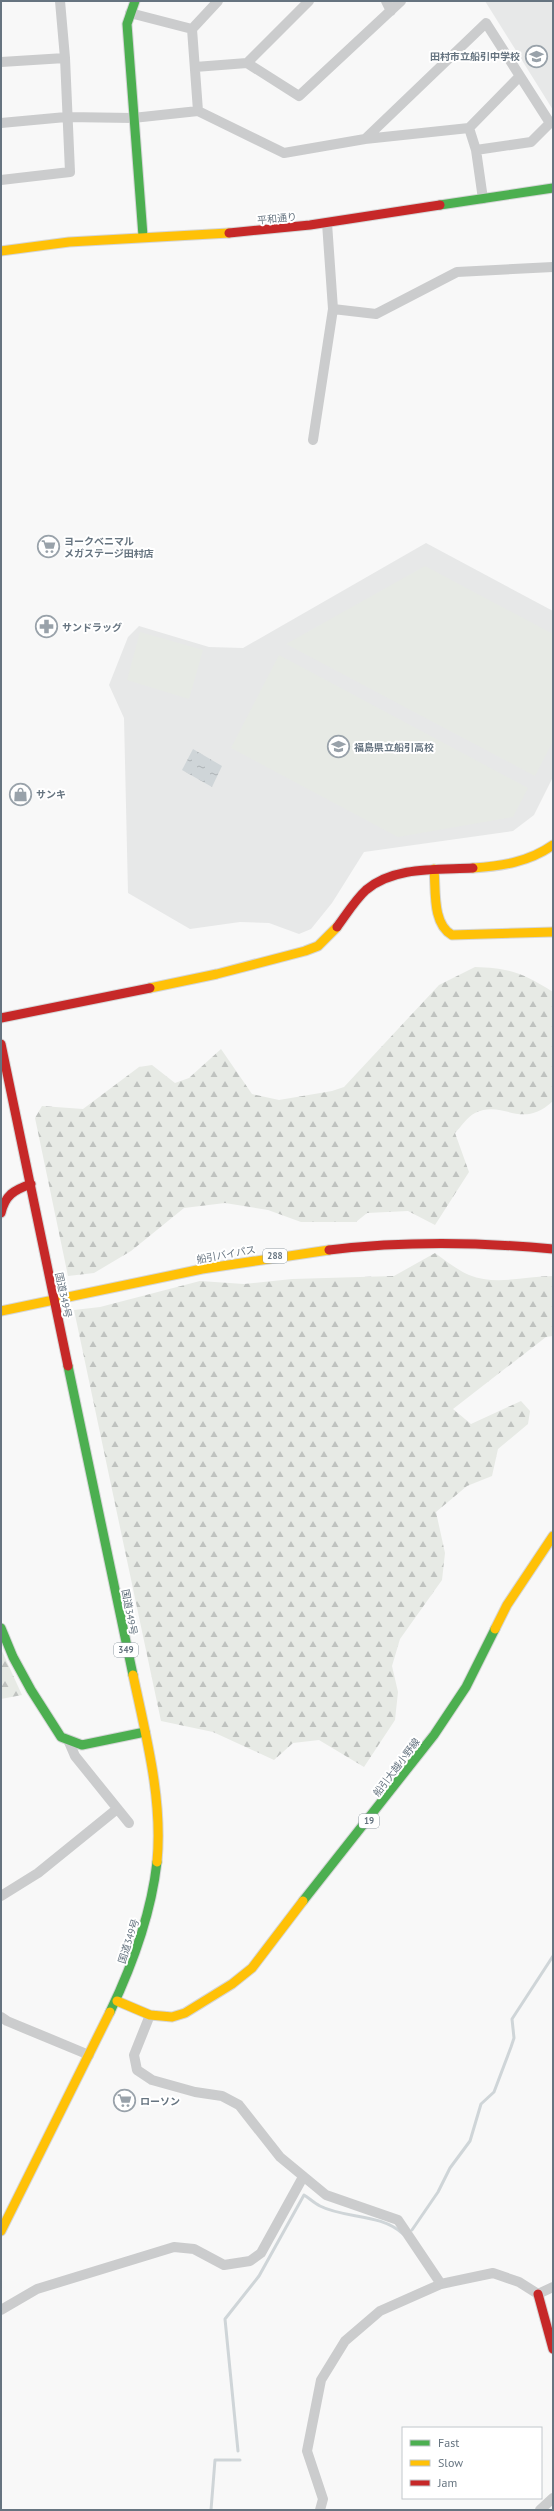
<svg xmlns="http://www.w3.org/2000/svg" width="554" height="2511" font-family="'PT Sans','Noto Sans JP',sans-serif">
<style>
.built{fill:#e7e8e8}
.forest{fill:url(#forest-firs)}
.garden{fill:#e7eae5}
.water{fill:url(#water-ripples)}
.lines{fill:none;stroke-linecap:round;stroke-linejoin:round}
.stream{stroke:#cfd5d8;stroke-width:3}
.fast-casing{stroke:#d5d6d7;stroke-width:11}
.slow-casing{stroke:#d5d6d7;stroke-width:11}
.jam-casing{stroke:#d5d6d7;stroke-width:11}
.street{stroke:#cbcccd;stroke-width:10}
.fast{stroke:#4caf50;stroke-width:9}
.slow{stroke:#ffc107;stroke-width:9}
.jam{stroke:#c62828;stroke-width:9}
.labels{text-anchor:middle;stroke-width:4;stroke-linejoin:round;paint-order:stroke}
.shield{fill:#fff;stroke:#949ea6;stroke-width:1}
.shield-label{font-size:9px;font-weight:bold;fill:#667480}
.poi-label{font-size:10px;font-weight:bold;fill:#667480;stroke:#fff;text-anchor:start}
.street-label{font-size:10px;fill:#667480;stroke:#fff}
</style>
<defs>
<pattern id="forest-firs" width="22" height="20" patternUnits="userSpaceOnUse"><rect width="22" height="20" fill="#e7eae5"/><path d="M5 1l3.5 6h-7zM16 11l3.5 6h-7z" fill="#bfc2bf"/></pattern>
<pattern id="water-ripples" width="26" height="14" patternUnits="userSpaceOnUse"><rect width="26" height="14" fill="#cfd5d8"/><path d="M2 4q2-2 4 0t4 0M15 11q2-2 4 0t4 0" fill="none" stroke="#acb1b4"/></pattern>
</defs>
<rect width="100%" height="100%" fill="#f8f8f8"/>
<!-- built -->
<path class="built" d="M485,1h68v109z
M426,543l127,68v166l-19,38 -21,16 -149,21 -32,51 -21,26 -12,5 -30,-11 -29,-1 -50,7 -62,-36 -4,-175 -15,-33 19,-48 11,-11 70,21 34,1z"/>
<!-- forest -->
<path class="forest" d="M475,967c35,1 48,6 78,25v109c-32,30 -49,-2 -78,12 -8,4 -14,14 -20,20l14,39 -34,53 -27,-14 -41,2 -11,9h-55l-33,-12 -43,-7 -41,5 -53,43 -37,22 -26,3 -33,-158 7,-12 41,3 56,-42 13,-2 23,18 14,-5 32,-29 31,45 27,6 53,-9 12,-4 95,-102z
M435,1253c10,7 22,17 34,22 27,11 56,1 84,1v60l-7,1 -93,72 18,15 50,-23 9,10 -2,13 -30,25 -6,27 -25,10 -31,26 9,41 -3,27 -42,59 -8,27 6,26 -3,28 -31,47 -45,-27 -26,3 -19,17 -61,-28 -52,-11 -87,-411 26,-3 100,-26 44,3 48,-5 102,-3z
M1,1649l21,46 -21,4z"/>
<!-- garden -->
<path class="garden" d="M425,566l128,68v107l-18,35 -249,-132z
M140,632l63,18 -14,49 -62,-19z
M279,655l249,133 -15,29 -115,20 -167,-89z"/>
<!-- water -->
<path class="water" d="M193,749l29,17 -10,21 -30,-17z"/>
<g class="lines">
<!-- stream -->
<path class="stream" d="M412,2230l26,-38 12,-24 20,-27 11,-37 13,-12 17,-45 3,-9 -2,-19 41,-63
M238,2451l-13,-132 34,-43 45,-81c5,3 10,8 16,11 25,13 61,7 83,28
M211,2510l4,-50h25"/>
<defs>
<path id="fast" d="M135,1l-8,23 16,212
M440,205l113,-17
M68,1366l65,309
M1,1628l12,29 18,33 30,47 21,8 63,-13
M303,1901l131,-166 32,-48 29,-58
M110,2012c23,-48 41,-97 47,-150"/>
<path id="slow" d="M1,251l68,-9 160,-9
M473,868c29,-2 56,-6 80,-23
M434,869c2,21 -2,55 18,66l101,-3
M150,988l67,-14 88,-23 13,-5 19,-19
M1,1311l201,-42 127,-19
M495,1629l12,-24 46,-69
M133,1675c13,61 30,125 24,187
M117,2001l33,14 22,2 13,-4 47,-29 20,-16 51,-67
M1,2231l109,-219"/>
<path id="jam" d="M229,233l81,-8 130,-20
M337,927c9,-12 18,-27 29,-37 28,-24 72,-20 107,-22
M1,1018l149,-30
M1,1044l67,322
M1,1213c4,-18 13,-23 30,-29
M329,1250c75,-9 150,-8 224,-1
M538,2294l15,55"/>
</defs>
<!-- fast casing -->
<use href="#fast" class="fast-casing"/>
<!-- slow casing -->
<use href="#slow" class="slow-casing"/>
<!-- jam casing -->
<use href="#jam" class="jam-casing"/>
<!-- street -->
<path class="street" d="M386,1l5,10
M130,13l62,16
M1,62l64,-4
M247,63l62,-62
M195,67l52,-4 52,33 102,-95
M198,111l-6,-82 26,-28
M1,123l65,-6 67,1 65,-7 86,42 81,-14 104,-11 51,-52
M469,128l7,22 7,49
M365,139l121,-116 64,100 -19,19 -55,8
M1,180l69,-8 -5,-114 -5,-57
M333,309l43,5 81,-42 96,-5
M313,440l20,-131 -6,-86
M69,1742l6,14 54,67
M1,1896l37,-23 79,-64
M150,2015l-16,40 3,15 15,10 43,12 27,4 17,9 41,52 46,38 72,25 43,64
M1,2017l6,4 82,34
M1,2310l36,-21 137,-42 20,2 30,16 26,-4 11,-8 42,-76
M320,2510l3,-11 -16,-48 14,-71 24,-39 35,-30 61,-27 52,-11 26,9 19,12 15,-7
M540,2510l13,-12"/>
<!-- fast -->
<use href="#fast" class="fast"/>
<!-- slow -->
<use href="#slow" class="slow"/>
<!-- jam -->
<use href="#jam" class="jam"/>
</g>
<!-- icons -->
<defs>
<symbol id="school-ring" viewBox="-11 -11 22 22"><circle r="9.5" fill="#fff" stroke="#99a2aa" stroke-width="1.5"/><path d="M0-5L7-2L0 1L-7-2ZM-4 1L0 2.5L4 1V4Q0 6-4 4Z" fill="#99a2aa"/></symbol>
<symbol id="supermarket-ring" viewBox="-11 -11 22 22"><circle r="9.5" fill="#fff" stroke="#99a2aa" stroke-width="1.5"/><path d="M-6-5.5h2.5l.6 2H6L4.5 2H-2.5L-4.4-4H-6ZM-1.5 3.2a1.3 1.3 0 1 0 .1 0ZM3 3.2a1.3 1.3 0 1 0 .1 0Z" fill="#99a2aa"/></symbol>
<symbol id="pharmacy-ring" viewBox="-11 -11 22 22"><circle r="9.5" fill="#fff" stroke="#99a2aa" stroke-width="1.5"/><path d="M-2-6h4v4h4v4h-4v4h-4v-4h-4v-4h4Z" fill="#99a2aa"/></symbol>
<symbol id="shop-ring" viewBox="-11 -11 22 22"><circle r="9.5" fill="#fff" stroke="#99a2aa" stroke-width="1.5"/><path d="M-5-2.5h2.3a2.7 3.5 0 0 1 5.4 0H5L5.5 6h-11ZM-1.5-2.5h3a1.5 2.3 0 0 0-3 0Z" fill="#99a2aa"/></symbol>
</defs>
<g fill-rule="evenodd">
<use href="#school-ring" x="524" y="44" width="25" height="25"/>
<use href="#supermarket-ring" x="36" y="534" width="25" height="25"/>
<use href="#pharmacy-ring" x="34" y="614" width="25" height="25"/>
<use href="#school-ring" x="326" y="734" width="25" height="25"/>
<use href="#shop-ring" x="8" y="782" width="25" height="25"/>
<use href="#supermarket-ring" x="112" y="2088" width="25" height="25"/>
</g>
<g class="labels">
<!-- shield labels -->
<g class="shield">
<rect x="263" y="1249" width="24" height="14" rx="3"/>
<rect x="114" y="1643" width="24" height="14" rx="3"/>
<rect x="359" y="1814" width="20" height="14" rx="3"/>
</g>
<g class="shield-label">
<text x="275" y="1259">288</text>
<text x="126" y="1653">349</text>
<text x="369" y="1824">19</text>
</g>
<!-- poi labels -->
<g class="poi-label">
<text x="520" y="60" text-anchor="end">田村市立船引中学校</text>
<text x="64" y="545">ヨークベニマル<tspan x="64" dy="12">メガステージ田村店</tspan></text>
<text x="62" y="631">サンドラッグ</text>
<text x="354" y="751">福島県立船引高校</text>
<text x="36" y="798">サンキ</text>
<text x="140" y="2105">ローソン</text>
</g>
<!-- street labels -->
<g class="street-label">
<text transform="translate(277 218) rotate(-6)" y="4">平和通り</text>
<text transform="translate(226 1254) rotate(-10)" y="4">船引バイパス</text>
<text transform="translate(64 1295) rotate(78)" y="4">国道349号</text>
<text transform="translate(130 1612) rotate(79)" y="4">国道349号</text>
<text transform="translate(396 1767) rotate(-53)" y="4">船引大越小野線</text>
<text transform="translate(128 1941) rotate(-72)" y="4">国道349号</text>
</g>
</g>
<!-- border -->
<rect width="554" height="2511" fill="none" stroke="#667480" stroke-width="4"/>
<!-- legend -->
<rect x="402" y="2427" width="140" height="72" fill="#ffffff" stroke="#c2c7cc"/>
<rect x="410" y="2440" width="20" height="6" fill="#4caf50" stroke="#c2c7cc"/>
<text x="438" y="2447" font-size="12" fill="#667480">Fast</text>
<rect x="410" y="2460" width="20" height="6" fill="#ffc107" stroke="#c2c7cc"/>
<text x="438" y="2467" font-size="12" fill="#667480">Slow</text>
<rect x="410" y="2480" width="20" height="6" fill="#c62828" stroke="#c2c7cc"/>
<text x="438" y="2487" font-size="12" fill="#667480">Jam</text>
</svg>
